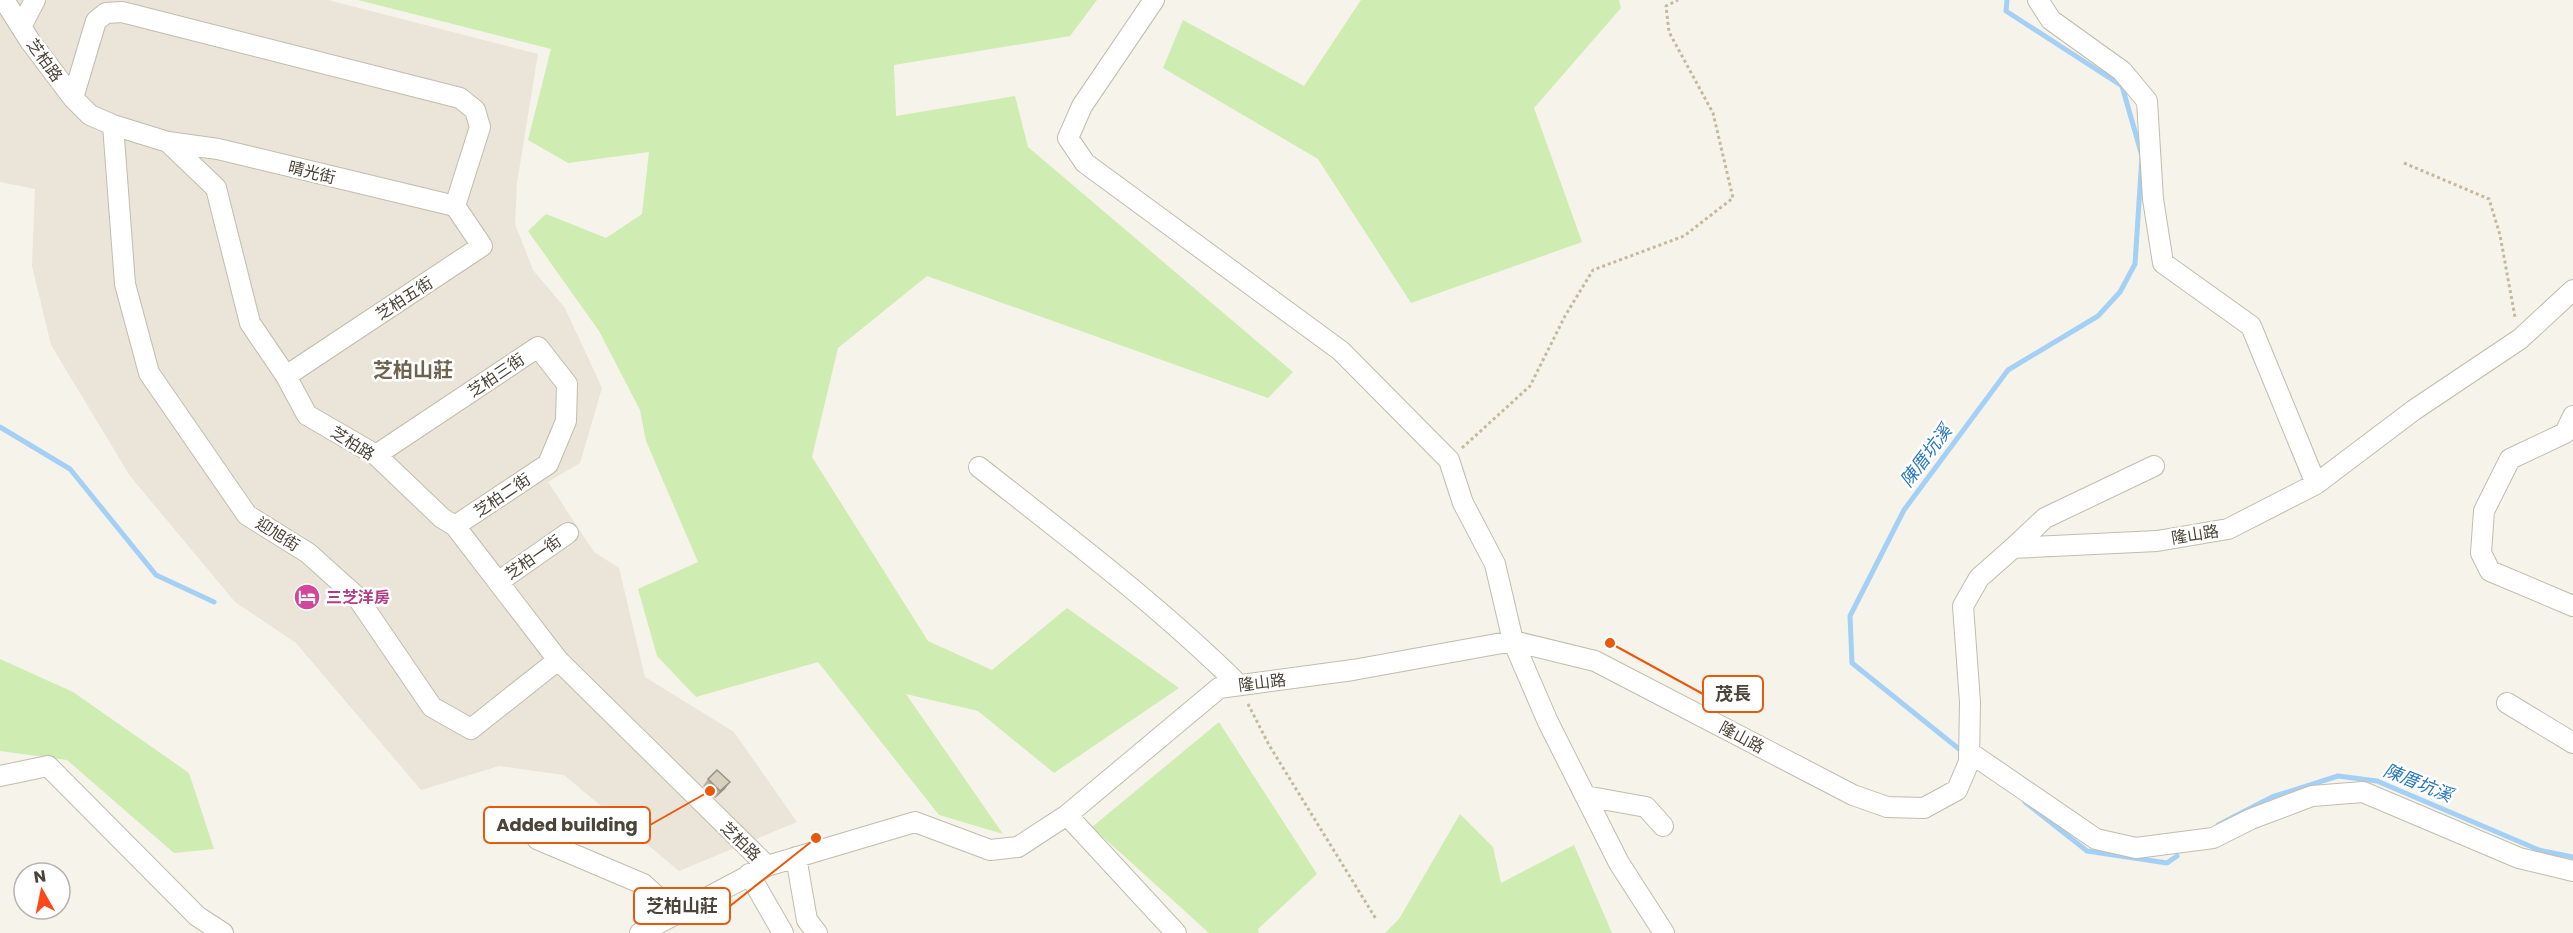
<svg xmlns="http://www.w3.org/2000/svg" width="2573" height="933" font-family="Poppins,'Noto Sans TC',sans-serif">
<style>
.residential{fill:#eae5d8}
.green{fill:#cfecb2}
.lines{fill:none;stroke-linecap:round;stroke-linejoin:round}
.stream{stroke:#a5d0f5;stroke-width:5}
.minor-casing{stroke:#c2bcac;stroke-width:22}
.path{stroke:#c5b99d;stroke-width:3;stroke-dasharray:3 3;stroke-linecap:butt}
.minor{stroke:#fff;stroke-width:20}
.wall{fill:#bab3a4}
.shaded-wall{fill:#979286}
.building{fill:#d8d0bf;stroke:#979286;stroke-width:1.5}
.labels{text-anchor:middle;stroke-width:5;stroke-linejoin:round;paint-order:stroke}
.street-label{font-size:16px;fill:#4b4438;stroke:#fff}
.hotel-label{font-size:16px;font-weight:bold;fill:#b23c85;stroke:#fff;text-anchor:start}
.water-label{font-size:18px;font-style:italic;fill:#2a78be;stroke:#fff}
.quarter-label{font-size:20px;font-weight:bold;fill:#6e634e;stroke:#fff}
.leader{fill:none;stroke:#e8590c;stroke-width:2}
.callout-dot{fill:#e8590c;stroke:#fff;stroke-width:2}
.callout{fill:#fff;stroke:#e8590c;stroke-width:2}
.callout-label{font-size:18px;text-anchor:middle;font-weight:bold;fill:#4b4438}
</style>
<rect width="100%" height="100%" fill="#f6f3eb"/>
<!-- residential -->
<path class="residential" d="M0,0h328l210,54 -21,129 -2,41 18,46 32,38 37,80 -22,75 -32,19 46,70 25,16 26,109 89,55 63,90 -118,49 -115,-96 -65,-9 -78,24 -125,-147 -61,-41 -105,-126 -79,-131 -19,-79 3,-77 -35,-7z"/>
<!-- green -->
<path class="green" d="M358,0h739l-27,36 -176,29 2,51 119,-20 13,51 265,225 -25,26 -341,-122 -89,72 -26,109 116,184 64,29 75,-62 112,80 -125,85 -76,-62 -72,-17 97,140 -64,-19 -121,-153 -122,35 -39,-41 -19,-67 60,-27 -52,-121 -6,-31 -41,-79 -71,-100 18,-17 60,24 36,-24 7,-62 -81,11 -40,-23 23,-91z
M1361,0h258l2,8 -87,100 48,134 -171,61 -93,-144 -155,-91 20,-48 121,66z
M0,659l73,33 116,81 25,76 -40,4 -107,-93 -67,-9z
M1219,722l98,152 -59,55 1,4h-50l-117,-106z
M1460,814l33,33 8,36 73,-38 38,88h-227l14,-14z"/>
<g class="lines">
<!-- stream -->
<path class="stream" d="M0,427l70,42 86,106 58,27
M1964,753l-112,-90 -2,-47 54,-106 104,-140 90,-54 22,-24 15,-28 7,-108 -20,-70 -116,-75 1,-11
M2025,802l62,49 80,12 10,-7
M2218,825l54,-28 66,-21 39,5 162,69 34,7"/>
<defs>
<path id="minor" d="M4,0l26,41 43,57 17,17 23,10 55,17 48,46 34,135 36,53 21,39 69,40 66,63 13,8 103,134 209,206
M1154,0l-72,106 -14,32 17,25 256,188 108,109 14,43 32,61 18,77 35,81 71,141 45,70
M2038,0l13,20 71,51 25,30 6,98 10,64 88,63 65,158
M21,27l14,-27
M73,98l23,-77 10,-8 16,-1 338,86 15,12 5,17 -25,79
M113,125l12,159 24,89 98,142 61,38 49,44 75,110 39,22 87,-69
M168,142l50,7 237,57
M286,376l196,-130 -27,-40
M2573,416l-8,17 -55,26 -26,52 -3,42 9,18 83,35
M376,455l162,-108 29,37 -1,37 -18,43 -93,62
M979,467c89,70 179,138 260,218
M2013,548l32,-30 109,-52
M498,582l70,-49
M2507,703l66,40
M1969,752l127,87 40,9 77,-10 38,-19 61,-23 51,-4 156,66 54,13
M0,776l48,-10 149,150 26,17
M1585,796l61,11 17,19
M1067,815l109,118
M537,839l106,45 33,30
M796,857l11,63 10,13
M749,874l34,59
M640,933l127,-67 148,-44 75,28 28,-3 49,-32 152,-127 134,-18 160,-29 82,20 258,134 34,12 37,1 33,-18 12,-28 1,-60 -7,-96 16,-28 34,-30 144,-7 71,-12 88,-45 98,-74 106,-71 53,-49"/>
</defs>
<!-- minor casing -->
<use href="#minor" class="minor-casing"/>
<!-- path -->
<path class="path" d="M2404,163l85,36 11,36 15,82
M1462,448l68,-62 35,-70 28,-46 91,-34 49,-38 -20,-85 -44,-81 -3,-26 12,-6
M1248,704l21,41 107,174"/>
<!-- minor -->
<use href="#minor" class="minor"/>
</g>
<!-- wall -->
<path class="wall" d="M708,779l17,10 -10,9 -12,-12z"/>
<!-- shaded-wall -->
<path class="shaded-wall" d="M730,782l-5,7 -10,9 5,-7z"/>
<!-- building -->
<path class="building" d="M717,770l13,12 -10,9 -12,-12z"/>
<!-- icons -->
<defs>
<symbol id="hotel-disc" viewBox="-11 -11 22 22"><circle r="9.5" fill="#d1479c" stroke="#fff"/><path d="M-6-4.5h1.5V1H6V5H4.5V3h-9V5H-6ZM-4 0a1.8 1.8 0 1 1 3.6 0ZM.5 0V-2.5h3Q6-2.5 6 0Z" fill="#fff"/></symbol>
</defs>
<g fill-rule="evenodd">
<use href="#hotel-disc" x="292" y="582" width="30" height="30"/>
</g>
<g class="labels">
<!-- street labels -->
<g class="street-label">
<text transform="translate(45 60) rotate(54)" y="6">芝柏路</text>
<text transform="translate(312 172) rotate(14)" y="6">晴光街</text>
<text transform="translate(404 298) rotate(-33)" y="6">芝柏五街</text>
<text transform="translate(496 375) rotate(-34)" y="6">芝柏三街</text>
<text transform="translate(353 443) rotate(32)" y="6">芝柏路</text>
<text transform="translate(502 495) rotate(-34)" y="6">芝柏二街</text>
<text transform="translate(278 534) rotate(32)" y="6">迎旭街</text>
<text transform="translate(2195 534) rotate(-9)" y="6">隆山路</text>
<text transform="translate(533 557) rotate(-35)" y="6">芝柏一街</text>
<text transform="translate(1262 682) rotate(-7)" y="6">隆山路</text>
<text transform="translate(1742 737) rotate(28)" y="6">隆山路</text>
<text transform="translate(741 841) rotate(44)" y="6">芝柏路</text>
</g>
<!-- hotel labels -->
<g class="hotel-label">
<text x="326" y="603">三芝洋房</text>
</g>
<!-- water labels -->
<g class="water-label">
<text transform="translate(1926 456) rotate(-53)" y="6">陳厝坑溪</text>
<text transform="translate(2418 783) rotate(22)" y="6">陳厝坑溪</text>
</g>
<!-- quarter labels -->
<g class="quarter-label">
<text x="413" y="377">芝柏山莊</text>
</g>
</g>
<!-- callouts -->
<path class="leader" d="M1610 643L1703 694M710 791L650 825M816 838L730 906"/>
<g class="callout-dot">
<circle cx="1610" cy="643" r="6"/>
<circle cx="710" cy="791" r="6"/>
<circle cx="816" cy="838" r="6"/>
</g>
<g class="callout">
<rect x="1703" y="676" width="60" height="36" rx="6"/>
<rect x="484" y="807" width="166" height="36" rx="6"/>
<rect x="634" y="888" width="96" height="36" rx="6"/>
</g>
<g class="callout-label">
<text x="1733" y="700">茂長</text>
<text x="567" y="831">Added building</text>
<text x="682" y="912">芝柏山莊</text>
</g>
<!-- north arrow -->
<g transform="translate(42 891) rotate(351)"><circle r="28" fill="#ffffff" stroke="#b7b4af" stroke-width="1.5"/>
<path d="M0-4.5L10 22L0 15L-10 22Z" fill="#ff4719"/>
<text y="-9" font-size="16" font-weight="bold" text-anchor="middle" fill="#4b4438">N</text>
</g>
</svg>
